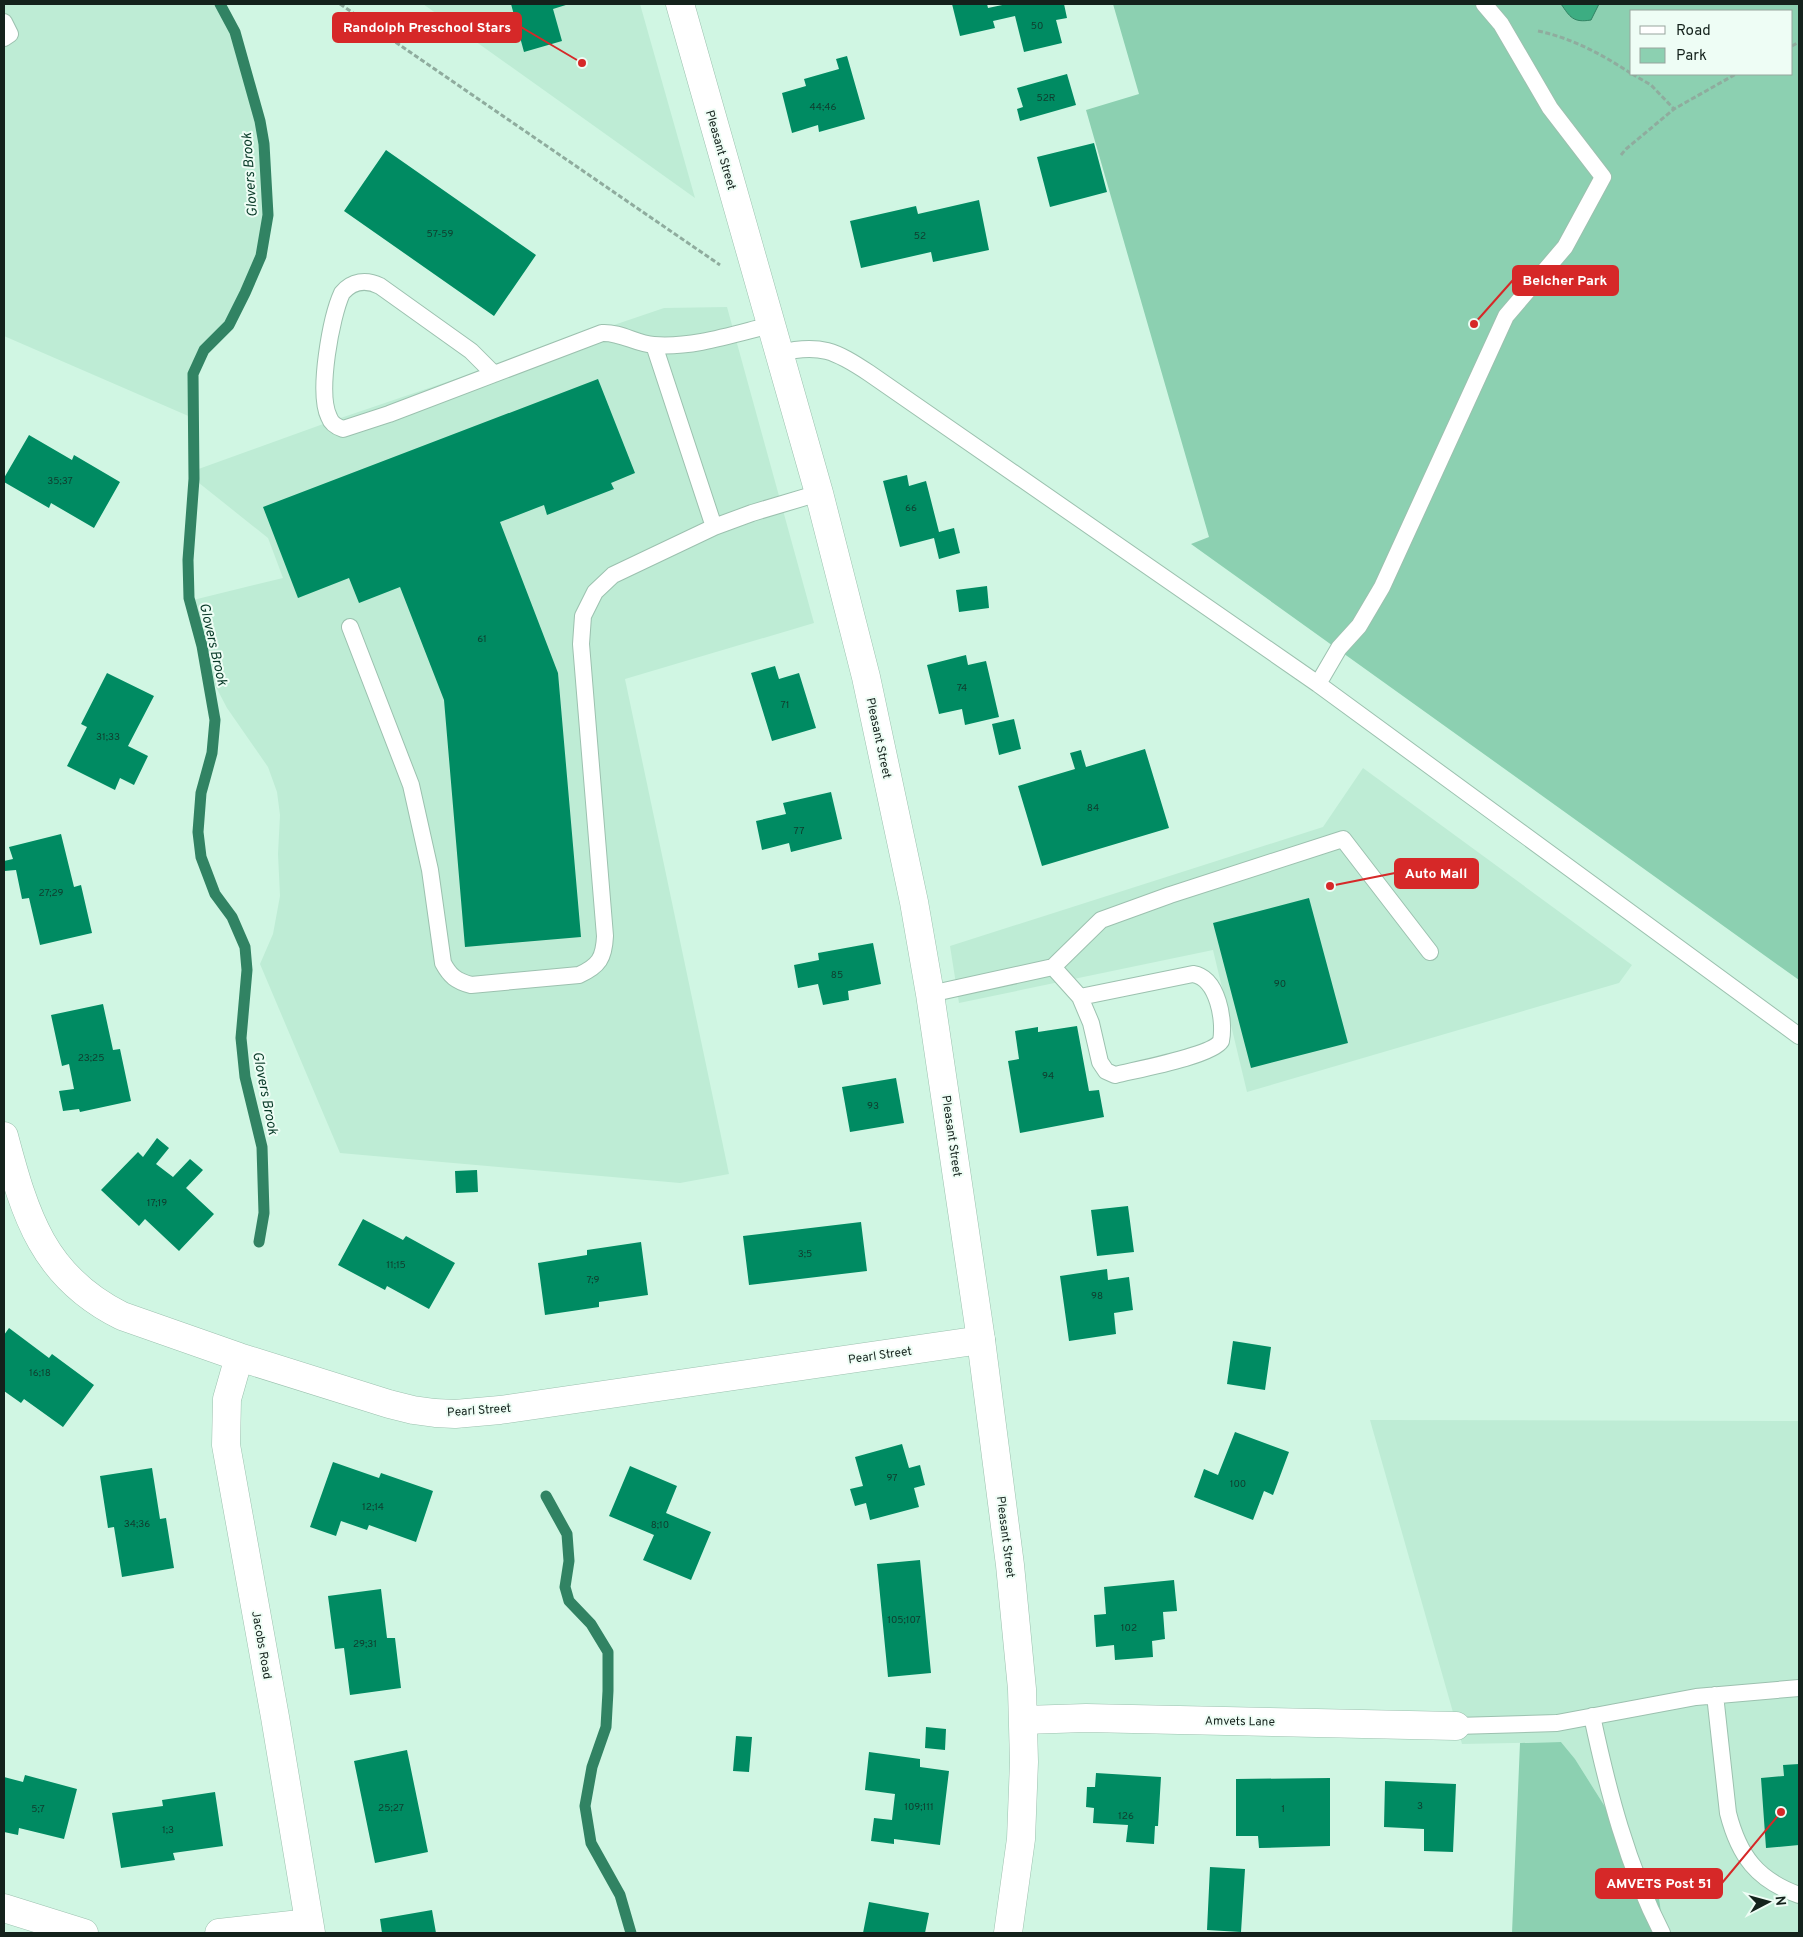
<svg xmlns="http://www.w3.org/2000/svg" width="1803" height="1937" font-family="Overpass,sans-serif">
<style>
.built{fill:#beecd5}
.green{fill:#8cd0b1;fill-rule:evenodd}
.water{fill:#3dad82;stroke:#318363}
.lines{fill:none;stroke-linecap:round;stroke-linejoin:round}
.stream{stroke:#318363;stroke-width:11}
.building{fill:#008b62}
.service-casing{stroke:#9cc1af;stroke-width:18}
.minor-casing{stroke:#9cc1af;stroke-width:29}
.tertiary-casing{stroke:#9cc1af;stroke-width:29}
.path{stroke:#8fac9e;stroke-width:3;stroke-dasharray:5 2.5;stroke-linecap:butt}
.service{stroke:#fff;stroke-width:16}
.minor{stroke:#fff;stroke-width:28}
.tertiary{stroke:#fff;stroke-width:28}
.labels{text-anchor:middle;stroke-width:4;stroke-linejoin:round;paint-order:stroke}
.number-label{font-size:10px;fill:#0f3c2e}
.street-label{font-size:12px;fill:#14221c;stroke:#eefdf5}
.water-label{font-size:14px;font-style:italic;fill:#093a28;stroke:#eefdf5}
.leader{fill:none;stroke:#d62828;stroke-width:2}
.callout-dot{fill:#d62828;stroke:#eefdf5;stroke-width:2}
.callout{fill:#d62828;stroke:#d62828;stroke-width:2}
.callout-label{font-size:14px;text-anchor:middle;font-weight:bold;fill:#fff}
</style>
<rect width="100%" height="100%" fill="#d0f6e3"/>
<!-- built -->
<path class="built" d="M4,4h216l15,28 29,112 4,71 -7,41 -16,37 -16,32 -25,25 -11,24v44l-189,-82z
M423,4h217l55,194 -105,-75z
M727,307l87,316 -189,56 104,495 -49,9 -340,-30 -80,-189 13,-30 7,-38 -2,-42 2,-39 -3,-23 -9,-25 -41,-59 -22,-42 -3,-20 -13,-45 94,-23 -15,-40 -74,-59 -1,-8 133,-48 338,-115z
M1363,768l269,197 -13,18 -372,109 -34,-142 -254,53 -9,-57 373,-119z
M1370,1420l429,1v512h-135l-6,-42 -83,-132 -14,-17 -99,2z"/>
<!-- green -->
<path class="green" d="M1113,4h686v976l-608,-436 18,-7 -123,-427 53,-16zM1632,11h160v63h-160z
M1561,1742l14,17 83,132 6,42h-152l8,-190z"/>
<!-- water -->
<path class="water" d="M1561,4h38l-8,16c-18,3 -21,-3 -30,-16z"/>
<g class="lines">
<!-- stream -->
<path class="stream" d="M220,4l15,28 25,89 4,23 4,71 -7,41 -16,37 -16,32 -25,25 -11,24 1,105 -6,81 1,38 13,48 13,74 -3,33 -11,40 -3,39 3,25 14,37 17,23 13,30 2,23 -6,68 4,39 17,70 2,66 -5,29
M546,1496l21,38 2,27 -4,26 4,14 22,23 17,28v39l-2,36 -14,40 -7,39 6,37 29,52 11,38"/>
</g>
<!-- building -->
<path class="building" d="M511,4h58l-16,5 9,32 -38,11z
M952,4h35l1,4 19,-4h57l3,14 -11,2 6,23 -38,9 -9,-36 -22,5 2,7 -35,8z
M847,56l18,63 -46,13 -1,-7 -26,8 -10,-40 24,-7 -2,-7 35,-10 -3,-10z
M1067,74l9,31 -56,16 -3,-12 6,-2 -6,-19z
M1094,143l13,49 -57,15 -13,-50z
M386,150l150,105 -42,61 -150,-105z
M979,200l10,50 -56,12 -2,-10 -70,16 -11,-47 66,-15 2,8z
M598,379l37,94 -24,10 3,6 -67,26 -3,-10 -44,17 58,151 23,264 -116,10 -21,-247 -44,-113 -41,16 -10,-25 -51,20 -35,-91z
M29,435l43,25 2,-5 46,27 -26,46 -43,-25 -2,5 -45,-26v-4z
M907,475l2,11 17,-5 13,51 15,-4 6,25 -21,6 -5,-21 -34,9 -17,-66z
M987,586l2,22 -30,4 -3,-22z
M966,655l2,10 18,-4 13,56 -34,8 -3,-16 -23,5 -12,-49z
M775,666l4,13 20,-6 17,55 -44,13 -21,-68z
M107,673l47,23 -26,50 20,10 -14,29 -14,-7 -5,12 -48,-24 20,-39 -6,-3z
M1014,719l7,30 -22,6 -7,-31z
M1145,749l24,79 -127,38 -24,-80 57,-17 -5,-16 11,-3 5,17z
M831,792l11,47 -51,13 -2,-9 -27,7 -6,-29 30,-7 -3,-11z
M61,834l13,53 7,-2 11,48 -52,12 -11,-47 -7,1 -6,-29 -12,1v-10l9,-2 -4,-12z
M1309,898l39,145 -97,25 -38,-145z
M873,943l8,41 -33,7 1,9 -26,5 -5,-21 -20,4 -4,-23 25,-5 -1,-7z
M103,1004l10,46 7,-1 11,52 -51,11 -1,-3 -16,2 -4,-20 15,-2 -5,-25 -7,2 -11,-51z
M1077,1026l12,65 10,-1 5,27 -84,16 -12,-72 11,-2 -4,-28 23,-4v5z
M896,1078l8,45 -54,9 -8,-45z
M157,1138l12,10 -13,16 17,13 17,-18 13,11 -17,18 28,26 -35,37 -34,-32 -6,7 -38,-36 37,-38 5,5z
M477,1170l1,22 -22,1 -1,-22z
M1128,1206l6,46 -37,4 -6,-46z
M363,1219l40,21 3,-4 49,27 -26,46 -42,-23 -2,4 -47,-25z
M861,1222l6,49 -118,14 -6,-49z
M641,1242l7,53 -49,7v5l-54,8 -7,-52 49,-8v-5z
M1107,1269l1,11 21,-3 4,33 -19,3 2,21 -47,7 -9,-65z
M9,1328l40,30 3,-4 42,31 -31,42 -39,-28 -3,4 -17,-12v-56z
M1233,1341l38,6 -6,43 -38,-6z
M1235,1432l54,20 -16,43 -9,-4 -11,29 -59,-23 10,-28 14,6z
M902,1444l7,24 11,-3 5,20 -11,3 5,19 -49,13 -4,-17 -11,3 -5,-17 13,-3 -8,-29z
M333,1462l46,16 2,-5 52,18 -17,51 -47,-17 -2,5 -26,-9 -5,15 -26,-9z
M630,1466l47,20 -11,27 45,19 -20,48 -48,-20 11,-25 -45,-19z
M152,1468l8,51 6,-1 8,50 -52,9 -8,-50 -6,1 -8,-52z
M920,1560l11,113 -43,4 -11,-113z
M1174,1580l3,31 -14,1 2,27 -13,2 1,16 -38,3 -1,-15 -18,2 -2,-32 12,-1 -2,-27z
M381,1589l6,49h8l6,50 -51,7 -6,-47 -9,1 -7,-53z
M926,1727l20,2 -1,21 -20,-2z
M736,1736l16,1 -3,35 -16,-1z
M407,1750l21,102 -53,11 -21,-102z
M869,1752l51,7v8l29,4 -9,74 -46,-6v5l-23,-3 3,-23 18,2 3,-26 -30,-4z
M1799,1764v81l-33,3 -5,-70 23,-2 -1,-11z
M1096,1773l65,4 -3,49h-3l-1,18 -28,-2 2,-17 -35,-2 1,-15 -8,-1 1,-20h8z
M25,1775l52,14 -13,50 -45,-11 -1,7 -14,-3v-55l19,5z
M1330,1778v68l-71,2 -1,-12h-22v-57z
M1385,1781l71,3 -3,68 -29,-1v-22l-40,-2z
M215,1792l8,54 -50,7 2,7 -54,8 -9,-55 51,-7 -1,-6z
M1210,1867l35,2 -4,63 -34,-2z
M869,1902l60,11 -4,20h-62z
M432,1910l4,23h-54l-2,-14z"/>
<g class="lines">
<defs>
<path id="service" d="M4,22l6,12 -6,4
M654,345l60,182
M779,353c41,-10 57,-2 90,20l449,311 481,352
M494,374l-23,-23 -91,-65c-14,-7 -28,-5 -38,7 -11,24 -25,100 -13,124 2,6 8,10 14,12l46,-15 213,-81c19,-1 34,11 52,12 39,3 80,-11 117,-20
M350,627l61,158 19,85 13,93c7,13 13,18 28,22l108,-10c20,-9 25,-17 26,-39l-24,-292 2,-28 12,-24 18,-17 101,-48 38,-14 67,-20
M1318,684l21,-36 20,-22 23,-39 124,-271 59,-69 38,-70 -53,-69 -49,-84 -17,-20
M1053,967l27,30 113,-23c25,4 32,47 28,67 -9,15 -87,29 -106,34l-9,-4 -6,-9 -9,-39 -11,-26
M930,994l123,-27 48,-47 69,-25 173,-56 87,113
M1715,1695l13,118c11,43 29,67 71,82
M1592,1716c16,75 35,149 70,217
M1456,1726l101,-3 139,-26 103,-9"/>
<path id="minor" d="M4,1136c21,79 39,141 118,180l117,41 150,47 24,6 22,3 20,1 45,-4 481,-70
M239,1357l-12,42 -1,46 49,272 36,216
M1024,1720l62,-2 370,8
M4,1908l80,25
M219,1933l90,-10"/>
<path id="tertiary" d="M680,4l139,489 47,184 48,225 16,92 51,346 29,225 12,124 2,73 -3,77 -13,94"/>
</defs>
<!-- service casing -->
<use href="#service" class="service-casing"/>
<!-- minor casing -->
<use href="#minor" class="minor-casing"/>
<!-- tertiary casing -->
<use href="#tertiary" class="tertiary-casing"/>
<!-- path -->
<path class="path" d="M340,4l380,261
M1538,31c34,7 65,24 94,43
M1792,46l7,-4
M1632,74l19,11 23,24
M1621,155l5,-6 48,-40 62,-35"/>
<!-- service -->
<use href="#service" class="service"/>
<!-- minor -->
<use href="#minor" class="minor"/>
<!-- tertiary -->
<use href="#tertiary" class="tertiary"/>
</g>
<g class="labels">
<!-- number labels -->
<g class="number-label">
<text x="1037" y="29">50</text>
<text x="1046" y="101">52R</text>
<text x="823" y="110">44;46</text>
<text x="440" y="237">57-59</text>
<text x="920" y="239">52</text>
<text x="60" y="484">35;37</text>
<text x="911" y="511">66</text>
<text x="482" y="642">61</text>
<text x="962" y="691">74</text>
<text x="785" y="708">71</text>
<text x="108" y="740">31;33</text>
<text x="1093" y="811">84</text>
<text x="799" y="834">77</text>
<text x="51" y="896">27;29</text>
<text x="837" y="978">85</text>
<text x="1280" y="987">90</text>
<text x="91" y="1061">23;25</text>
<text x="1048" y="1079">94</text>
<text x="873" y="1109">93</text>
<text x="157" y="1206">17;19</text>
<text x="805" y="1257">3;5</text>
<text x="396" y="1268">11;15</text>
<text x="593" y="1283">7;9</text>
<text x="1097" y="1299">98</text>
<text x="40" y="1376">16;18</text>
<text x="892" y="1481">97</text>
<text x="1238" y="1487">100</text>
<text x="373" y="1510">12;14</text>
<text x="137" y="1527">34;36</text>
<text x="660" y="1528">8;10</text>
<text x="904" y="1623">105;107</text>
<text x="1129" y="1631">102</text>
<text x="365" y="1647">29;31</text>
<text x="1420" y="1809">3</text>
<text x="919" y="1810">109;111</text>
<text x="391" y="1811">25;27</text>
<text x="38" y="1812">5;7</text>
<text x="1283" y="1812">1</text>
<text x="1126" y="1819">126</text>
<text x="168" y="1833">1;3</text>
</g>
<!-- street labels -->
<g class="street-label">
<text transform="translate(721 150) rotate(74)" y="4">Pleasant Street</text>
<text transform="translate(879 738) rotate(78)" y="4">Pleasant Street</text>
<text transform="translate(952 1136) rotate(82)" y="4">Pleasant Street</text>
<text transform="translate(880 1355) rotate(-8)" y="4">Pearl Street</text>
<text transform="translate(479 1410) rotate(-4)" y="4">Pearl Street</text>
<text transform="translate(1006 1537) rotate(83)" y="4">Pleasant Street</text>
<text transform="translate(262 1645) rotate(80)" y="4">Jacobs Road</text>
<text transform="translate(1240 1721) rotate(1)" y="4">Amvets Lane</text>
</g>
<!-- water labels -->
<g class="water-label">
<text transform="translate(249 175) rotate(-94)" y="5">Glovers Brook</text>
<text transform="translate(214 644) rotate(77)" y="5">Glovers Brook</text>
<text transform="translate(266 1093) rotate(79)" y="5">Glovers Brook</text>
</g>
</g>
<!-- callouts -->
<path class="leader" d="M582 63L521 27M1474 324L1513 280M1330 886L1395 873M1781 1812L1722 1883"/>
<g class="callout-dot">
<circle cx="582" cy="63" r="5"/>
<circle cx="1474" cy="324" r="5"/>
<circle cx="1330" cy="886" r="5"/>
<circle cx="1781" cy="1812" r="5"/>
</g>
<g class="callout">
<rect x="333" y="13" width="188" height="29" rx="5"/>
<rect x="1513" y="266" width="105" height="29" rx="5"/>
<rect x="1395" y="859" width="83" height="29" rx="5"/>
<rect x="1596" y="1869" width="126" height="29" rx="5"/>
</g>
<g class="callout-label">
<text x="427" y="32">Randolph Preschool Stars</text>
<text x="1565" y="285">Belcher Park</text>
<text x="1436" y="878">Auto Mall</text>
<text x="1659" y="1888">AMVETS Post 51</text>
</g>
<!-- border -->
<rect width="1803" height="1937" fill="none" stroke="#14221c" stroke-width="10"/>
<!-- legend -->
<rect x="1630" y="10" width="162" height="65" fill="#eefdf5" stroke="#97a59e"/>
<rect x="1640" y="26" width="25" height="8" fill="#ffffff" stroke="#97a59e"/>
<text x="1676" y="35" font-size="15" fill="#14221c">Road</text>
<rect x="1640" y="48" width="25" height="15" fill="#8cd0b1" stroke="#97a59e"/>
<text x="1676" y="60" font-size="15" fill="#14221c">Park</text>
<!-- north arrow -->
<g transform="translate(1768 1902) rotate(84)" stroke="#eefdf5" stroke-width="4" paint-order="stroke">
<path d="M0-4L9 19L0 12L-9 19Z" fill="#14221c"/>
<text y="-8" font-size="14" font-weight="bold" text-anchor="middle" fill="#14221c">N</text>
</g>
</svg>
